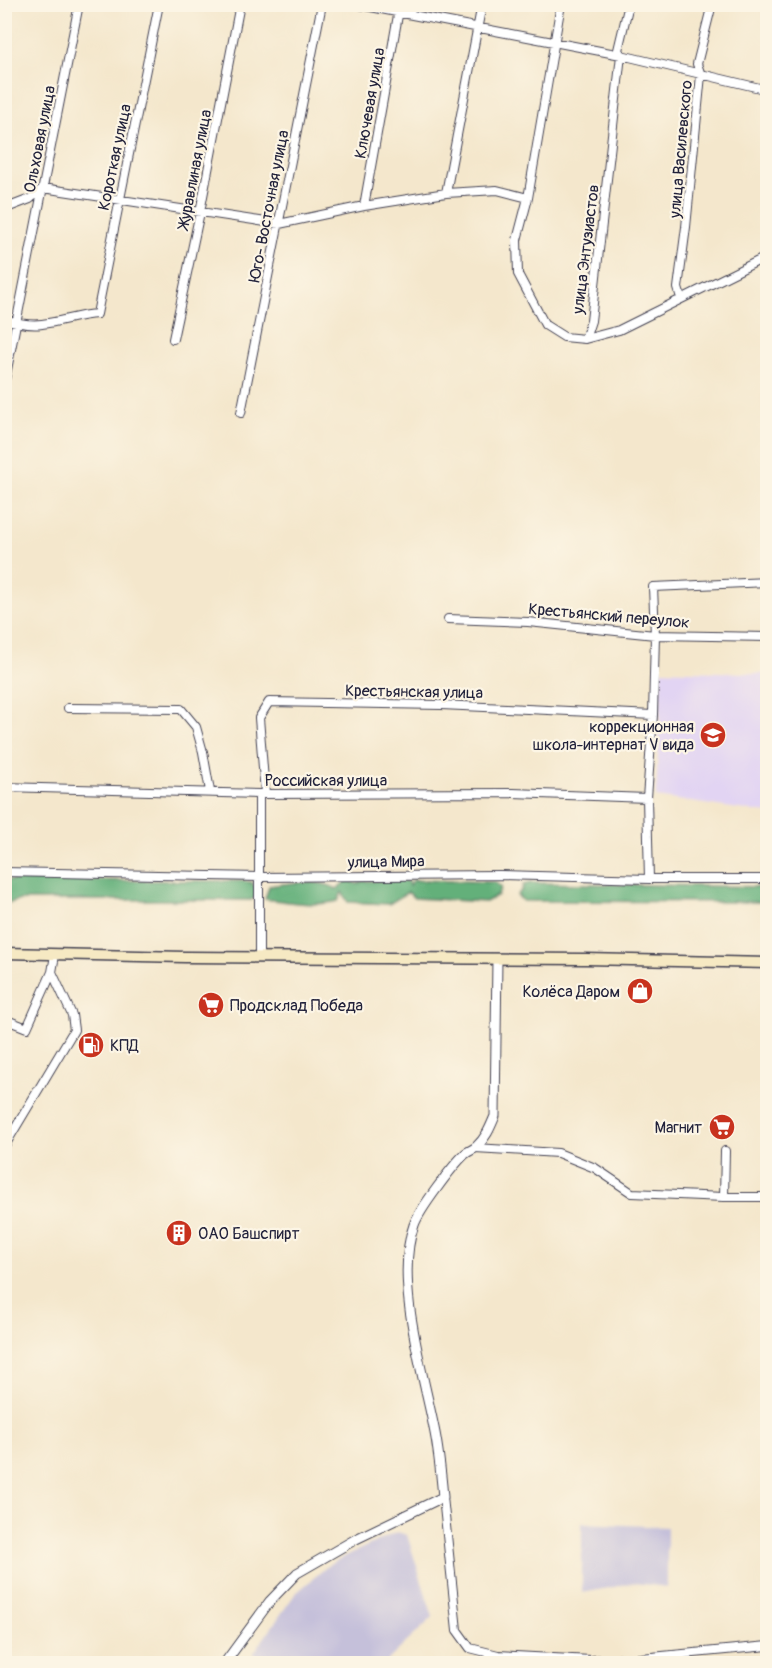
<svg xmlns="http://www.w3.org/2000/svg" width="772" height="1668" font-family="Pangolin,sans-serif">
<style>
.built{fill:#e2d4f3}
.industrial{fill:#c5c0da}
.forest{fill:#63b07a;stroke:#42695a;stroke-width:1.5}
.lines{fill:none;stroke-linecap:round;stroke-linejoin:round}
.minor-casing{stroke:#424051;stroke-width:10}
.tertiary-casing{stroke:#424051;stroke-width:11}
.secondary-casing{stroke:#424051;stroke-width:13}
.minor{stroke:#fff;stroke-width:8}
.tertiary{stroke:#fff;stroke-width:9}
.secondary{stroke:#f6e9c3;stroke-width:10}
.labels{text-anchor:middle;stroke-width:4.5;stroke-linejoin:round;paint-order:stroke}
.street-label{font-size:16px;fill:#22223b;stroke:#fcf5e5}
.poi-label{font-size:16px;fill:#22223b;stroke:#fcf5e5;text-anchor:end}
</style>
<rect width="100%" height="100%" fill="#fcf5e5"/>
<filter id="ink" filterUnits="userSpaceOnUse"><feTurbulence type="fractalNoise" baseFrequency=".0167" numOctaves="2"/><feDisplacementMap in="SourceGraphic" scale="12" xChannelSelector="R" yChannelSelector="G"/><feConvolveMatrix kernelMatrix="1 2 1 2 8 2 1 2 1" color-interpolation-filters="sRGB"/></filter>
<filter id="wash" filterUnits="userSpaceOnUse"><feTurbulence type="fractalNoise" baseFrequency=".008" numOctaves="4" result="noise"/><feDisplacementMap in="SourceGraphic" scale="24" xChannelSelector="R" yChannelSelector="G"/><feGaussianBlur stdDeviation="1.35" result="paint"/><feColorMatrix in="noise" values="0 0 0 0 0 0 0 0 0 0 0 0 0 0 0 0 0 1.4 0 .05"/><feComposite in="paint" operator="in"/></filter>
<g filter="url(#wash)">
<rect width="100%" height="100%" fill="#f4e7cc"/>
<!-- built -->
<path class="built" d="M662,670l105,4v139l-111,-16z"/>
<!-- industrial -->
<path class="industrial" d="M582,1523l85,4v60l-33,-4 -52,10z
M397,1532l10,3 26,82 -48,46h-113l-19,-9 42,-60 36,-31z"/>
<!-- forest -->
<path class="forest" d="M4,880l238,1 9,1 5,6v9l-5,3h-231l-10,3 -5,-2z
M348,880l9,4 6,-3h45l1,5 4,-6 81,2 7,5 -3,8 -12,7 -72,-4 -6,-6 -19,12 -41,-2 -6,-10 -4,9c-24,6 -48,1 -73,-2l4,-13c21,-3 49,-8 68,3z
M530,883l237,4v15l-244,-1 -6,-6 5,-5 1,-5z"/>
</g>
<g filter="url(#ink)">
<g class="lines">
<defs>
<path id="minor" d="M355,4l266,51 147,35
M561,4l-33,194 -11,42 1,34 27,51 19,12 21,2 34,-9 149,-74
M446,193l36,-189
M364,206l36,-202
M4,209l26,-10 13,-11 236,36 85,-18 82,-13 51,-3 31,8
M681,298l-3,-10 8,-61 15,-152 -4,-11 15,-60
M4,319c13,4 25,7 38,5 19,-2 36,-9 55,-10l62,-310
M173,339l27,-127 40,-208
M585,339l6,-18 30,-266 -3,-5 11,-46
M4,385l75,-381
M241,413l81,-409
M448,619l80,3 127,13 113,2
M68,708l113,1 15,18 7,25 7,39
M4,787l255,7 254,-1 134,5
M265,793l-6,-75 10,-16 172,3 212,10
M259,794v164
M4,872l256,5 240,-2 149,4h119
M649,879l-2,-81 6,-83 2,-80 -2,-48 115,-5
M4,968l1,-15
M4,1019l23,9 25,-56
M4,1147l70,-117 -2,-15 -20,-43 3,-17
M475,1148l83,5 37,15 37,25 92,4
M725,1151l-1,46h44
M443,1497l14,133 13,18 28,7 93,5 50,-2 127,-12"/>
<path id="tertiary" d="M224,1664l46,-63 27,-28 59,-34 87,-42c-2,-23 -4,-46 -9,-69 -11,-56 -40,-149 -20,-203 5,-15 39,-60 51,-71 3,-3 8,-4 11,-7 10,-9 14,-19 19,-31l2,-157"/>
<path id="secondary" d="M4,953l181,4 401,2 182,4"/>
</defs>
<!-- minor casing -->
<use href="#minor" class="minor-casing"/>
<!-- tertiary casing -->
<use href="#tertiary" class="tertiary-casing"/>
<!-- secondary casing -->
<use href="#secondary" class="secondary-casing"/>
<!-- minor -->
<use href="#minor" class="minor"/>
<!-- tertiary -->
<use href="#tertiary" class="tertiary"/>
<!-- secondary -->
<use href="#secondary" class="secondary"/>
</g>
</g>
<!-- icons -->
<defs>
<symbol id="school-disc" viewBox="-11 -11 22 22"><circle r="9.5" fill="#c8321e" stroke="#fcf5e5"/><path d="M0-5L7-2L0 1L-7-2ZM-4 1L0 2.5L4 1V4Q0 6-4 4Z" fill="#fff"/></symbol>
<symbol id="shop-disc" viewBox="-11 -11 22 22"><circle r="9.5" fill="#c8321e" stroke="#fcf5e5"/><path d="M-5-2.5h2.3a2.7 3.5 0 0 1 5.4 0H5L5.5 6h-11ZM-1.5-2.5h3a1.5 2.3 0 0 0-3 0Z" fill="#fff"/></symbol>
<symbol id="supermarket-disc" viewBox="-11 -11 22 22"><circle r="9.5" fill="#c8321e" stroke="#fcf5e5"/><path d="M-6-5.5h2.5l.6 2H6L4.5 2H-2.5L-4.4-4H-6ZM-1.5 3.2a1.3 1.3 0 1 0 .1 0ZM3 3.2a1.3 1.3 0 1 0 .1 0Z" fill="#fff"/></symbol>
<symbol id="fuel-disc" viewBox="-11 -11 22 22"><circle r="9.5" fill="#c8321e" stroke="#fcf5e5"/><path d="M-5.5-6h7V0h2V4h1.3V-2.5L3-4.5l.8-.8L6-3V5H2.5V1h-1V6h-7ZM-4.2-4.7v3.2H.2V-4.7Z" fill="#fff"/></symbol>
<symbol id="building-disc" viewBox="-11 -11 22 22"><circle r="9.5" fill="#c8321e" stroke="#fcf5e5"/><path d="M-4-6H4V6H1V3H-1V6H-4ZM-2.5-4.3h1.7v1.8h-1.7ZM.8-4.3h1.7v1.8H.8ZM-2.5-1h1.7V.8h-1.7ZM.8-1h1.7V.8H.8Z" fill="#fff"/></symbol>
</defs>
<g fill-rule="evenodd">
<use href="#school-disc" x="698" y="720" width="30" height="30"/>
<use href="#shop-disc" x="625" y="976" width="30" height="30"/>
<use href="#supermarket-disc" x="196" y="990" width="30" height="30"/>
<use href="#fuel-disc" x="76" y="1030" width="30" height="30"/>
<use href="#supermarket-disc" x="707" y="1112" width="30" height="30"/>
<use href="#building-disc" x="164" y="1218" width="30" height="30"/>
</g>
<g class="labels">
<!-- street labels -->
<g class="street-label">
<text transform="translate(369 103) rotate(-80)" y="6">Ключевая улица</text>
<text transform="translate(39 139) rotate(-79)" y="6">Ольховая улица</text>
<text transform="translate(680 149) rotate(-85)" y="6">улица Василевского</text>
<text transform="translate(114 157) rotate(-78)" y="6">Короткая улица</text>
<text transform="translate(194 169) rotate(-79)" y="6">Журавлиная улица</text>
<text transform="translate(268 206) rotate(-79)" y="6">Юго- Восточная улица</text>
<text transform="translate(585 249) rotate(-83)" y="6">улица Энтузиастов</text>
<text transform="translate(609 615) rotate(5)" y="6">Крестьянский переулок</text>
<text transform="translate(414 691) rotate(1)" y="6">Крестьянская улица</text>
<text x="326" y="786">Российская улица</text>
<text transform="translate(386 861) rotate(-1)" y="6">улица Мира</text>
</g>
<!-- poi labels -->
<g class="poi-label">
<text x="694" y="732">коррекционная<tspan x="694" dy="18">школа-интернат V вида</tspan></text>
<text x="620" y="997">Колёса Даром</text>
<text x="230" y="1011" text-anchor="start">Продсклад Победа</text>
<text x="110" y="1051" text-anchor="start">КПД</text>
<text x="702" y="1133">Магнит</text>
<text x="198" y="1239" text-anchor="start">ОАО Башспирт</text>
</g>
</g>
<!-- margin -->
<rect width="772" height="1668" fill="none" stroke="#fcf5e5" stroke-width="24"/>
</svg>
